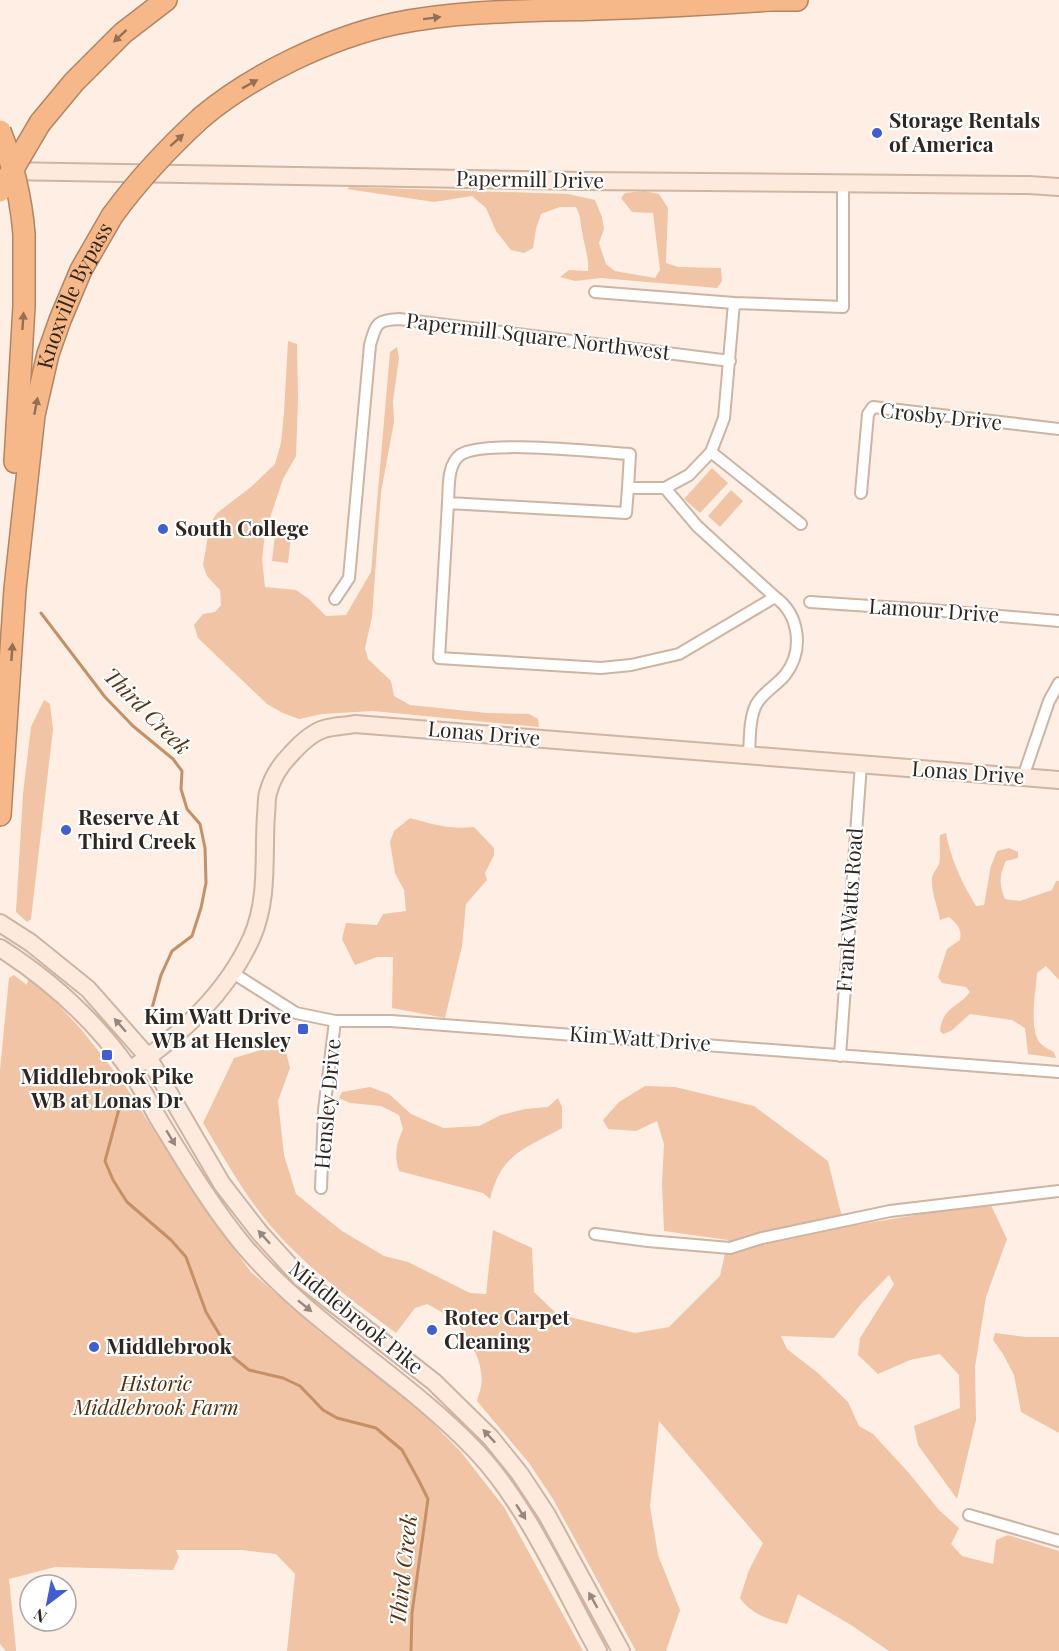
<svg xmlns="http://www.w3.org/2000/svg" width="1059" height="1651" font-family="'Playfair Display',serif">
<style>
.green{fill:#f0c4a4}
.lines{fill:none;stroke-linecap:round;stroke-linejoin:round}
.stream{stroke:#c69067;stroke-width:3}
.street-casing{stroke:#ceb4a2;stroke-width:14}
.secondary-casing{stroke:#ceb4a2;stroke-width:20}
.highway-casing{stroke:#b18564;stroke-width:24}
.street{stroke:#fff;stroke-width:10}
.secondary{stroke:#fdeadc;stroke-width:16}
.highway{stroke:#f7b889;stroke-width:21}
.highway-bridge-casing{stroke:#b18564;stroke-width:24;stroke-linecap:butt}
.highway-bridge{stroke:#f7b889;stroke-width:21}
.oneway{fill:#946f54}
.oneway2{fill:#96887e}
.poi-dot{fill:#3e5ed1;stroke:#fff;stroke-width:2}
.labels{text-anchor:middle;stroke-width:4.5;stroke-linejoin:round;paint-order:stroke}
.poi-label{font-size:21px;font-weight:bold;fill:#30261f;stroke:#fff;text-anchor:start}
.street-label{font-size:21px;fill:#30261f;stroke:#fff}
.park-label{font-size:21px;font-style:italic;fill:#542f0f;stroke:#fff}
.water-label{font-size:22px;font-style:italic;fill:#573213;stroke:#fff}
</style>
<rect width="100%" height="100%" fill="#ffeee3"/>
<!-- green -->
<path class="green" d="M350,187l218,7 27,6 7,17 2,12 -5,14 7,21 9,7 40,7 5,-8 -7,-57 -21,-1 -11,-14 4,-5 19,-2 15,3 9,14 -2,55 12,4 43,1 1,13 -5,7 -116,-10 -26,3 -15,-4 9,-7 19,1c1,-16 -4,-25 -6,-40 -2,-10 -1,-15 -6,-24h-16l-19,7 -5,15 -3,19 -9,5 -13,-3 -15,-19 -10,-23 -14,-12 -38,6 -87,-13z
M288,341l9,3 1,54 -2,58 -13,23 -18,54 -3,26 3,28 31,3 13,9 17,17 20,-1 25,-43 19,-220 7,-5 2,11 -6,43 1,21 -13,70 -9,125 -7,31 3,11 23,22 3,15 16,9 77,8 42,1 9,5 1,8 -166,-16 -51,3 -23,5 -16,-6 -16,-9 -69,-66 -4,-13 9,-11 12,-2 6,-7 -1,-15 -13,-14 -4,-11 7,-41 7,-11 34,-26 24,-23 6,-21 3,-30z
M712,468l16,15 -28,30 -16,-14z
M731,490l12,11 -23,26 -12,-11z
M276,527l16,1 -4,35 -16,-2z
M44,700l6,4 3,25 -22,190 -4,3 -11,-10 7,-118 8,-67z
M410,818c21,6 42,12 64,9l20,21v7l-9,18 2,7 -21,24 -4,42 -17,72 -53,-10 1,-51h-16l-22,8 -13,-26 4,-16 31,2 6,-11 23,-3 -2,-21 -9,-17 -5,-31 4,-11z
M946,833c5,27 16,50 30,73l8,-1 7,-39 6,-15 12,-3 9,4v6l-12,3c-7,14 -7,24 -1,38l15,2 32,-11 4,-9h3v99l-13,-14 -9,7c-1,17 -9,58 4,71 3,3 9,6 13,8l2,6 -28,-4 -3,-26 -13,-8 -42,-6 -19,17 -8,3 -3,-3c3,-25 18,-23 30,-39l-4,-5 -24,-4 -4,-6 9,-28 13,-9c2,-10 -2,-16 -11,-23l-9,3c-2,-12 -8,-26 -8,-38 -1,-8 4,-11 7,-18 2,-6 0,-21 1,-29z
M14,975l13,10 1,-6 23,18 30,32 41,52 84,130 45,61 70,61 85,63 55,56 43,55 79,144h-296l8,-77 -19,-20 -34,-4h-66l3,7 -6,13 -118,-3 -46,12 7,70v2h-10l-6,-7v-574l9,-92z
M285,1048l5,20 -12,33 6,54 12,39 46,37 42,25 24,6 62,31 16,1 7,-64 39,18 2,44 23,22 78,19 34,-6 51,-51 8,-36 -64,-9 -2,-47 2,-40 -7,-23 -21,10 -28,-2 -5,-9 16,-18 26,-16 30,1 79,19 74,55 13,52 8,13 141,-23 17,36 -21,58 -11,70 1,53 -19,79 -39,-54 -4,-19 46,-18 -1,-33 -19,-21 -30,6 -32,14 -20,-19 2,-17 34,-54 -5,-9 -28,29 -27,34 -53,-2 6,13 31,24 30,29 11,24 14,8 35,38 31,38 20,18 -8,16 11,12 31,8 3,-24 12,-5 51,16v100h-170l-38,-26 -53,-31 -11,30c-18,-4 -36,-10 -47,-26l9,-28 14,-27 -104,-122 -9,85 8,49 22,55 -14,41h-30l-83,-152 -24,-36 -52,-62c1,-5 3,-9 4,-14 5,-22 -15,-59 -33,-71 -7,-5 -14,-8 -21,-12l-12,4 -19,25c-47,-35 -94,-68 -131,-114 -24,-30 -42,-63 -62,-96l31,-65 27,-8z
M370,1087l19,7 22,20 32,14 36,-2 22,-11 24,-6 23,-2 10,-9 4,9v21c-37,21 -60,24 -72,71l-7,-6 -84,-22c-5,-16 -3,-26 4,-42l-4,-14 -18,-9 -31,-3 -11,-5 3,-6z
M995,1333l31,4h33v96l-38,-21 -7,-37 -11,-21 -10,-14z"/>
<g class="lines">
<!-- stream -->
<path class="stream" d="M41,613l64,84 28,29 40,33 9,12 -1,18 6,20 13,15 5,24 1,35 -5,25 -9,28 -20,15 -11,24 -9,33
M119,1109l-14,52 8,19 14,22 44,38 15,17 20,55 27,45 16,13 34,8 17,8 23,24 14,8 39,10 26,22 16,29 10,20 -16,114 -1,38"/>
<defs>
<path id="street" d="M595,292l139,11 109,4v-124
M711,452l90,72
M665,488l32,38 78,71 -96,57 -48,11 -30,3 -162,-10 9,-155 178,10 2,-25h37l24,-13 22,-23 13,-34 10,-115
M861,493l7,-79 5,-7 186,22
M448,503c1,-15 -1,-38 12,-48 22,-16 137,-3 170,-1l-2,34
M335,599l14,-21 21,-233c6,-21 6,-25 29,-26l331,42
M810,602l121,8 128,11
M749,755c1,-16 0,-35 7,-50 6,-12 20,-19 29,-30 19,-24 15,-60 -10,-78
M1023,777l26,-76 10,-18
M233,973l63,40 39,8h56l668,51
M840,1056l21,-292
M321,1188l3,-78 11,-89
M595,1234l53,7 82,7 32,-10 128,-27 169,-20
M969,1515l90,26"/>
<path id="secondary" d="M4,171l580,10 445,4 30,2
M0,923l31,20 57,46 60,68 74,127 38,49 41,45 133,104 57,56 29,36 27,41 74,136
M0,948c50,32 95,73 129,121 11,16 20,33 29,49 27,44 53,88 86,128 67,79 161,130 232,205 51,54 86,135 122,200
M130,1070c50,-35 96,-75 122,-133 17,-39 11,-81 14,-122 1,-7 0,-15 2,-22 4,-15 13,-29 23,-39 9,-10 20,-21 33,-25 9,-3 21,-3 31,-5l704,56"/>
<g id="highway">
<path d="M759,0h38"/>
<path d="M202,117c50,-42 127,-79 191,-93 67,-14 136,-13 204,-15 58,-2 115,-5 173,-9"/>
<path d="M40,123l34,-41 49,-49 43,-33"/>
<path d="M15,462l9,-156v-72"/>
<path id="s1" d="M0,815l15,-226 19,-174 14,-61 12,-34 21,-50 31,-54"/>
</g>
</defs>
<!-- street casing -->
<use href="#street" class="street-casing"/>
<!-- secondary casing -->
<use href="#secondary" class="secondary-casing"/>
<!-- highway casing -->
<use href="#highway" class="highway-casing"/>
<!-- street -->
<use href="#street" class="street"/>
<!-- secondary -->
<use href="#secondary" class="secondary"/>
<!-- highway -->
<use href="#highway" class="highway"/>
<defs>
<path id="highway-bridge" d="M0,131c13,33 21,66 24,103
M0,191l40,-68
M112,216c27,-37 56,-68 90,-99"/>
</defs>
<!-- highway-bridge casing -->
<use href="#highway-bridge" class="highway-bridge-casing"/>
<!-- highway-bridge -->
<use href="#highway-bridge" class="highway-bridge"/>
</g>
<!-- one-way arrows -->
<defs><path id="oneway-solid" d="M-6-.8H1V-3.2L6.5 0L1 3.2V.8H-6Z" transform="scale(1.5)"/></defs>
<g class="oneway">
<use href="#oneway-solid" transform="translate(432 18) rotate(-7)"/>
<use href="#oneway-solid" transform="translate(120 36) rotate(137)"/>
<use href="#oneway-solid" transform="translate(250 84) rotate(-29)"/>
<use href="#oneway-solid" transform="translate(177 140) rotate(-42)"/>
<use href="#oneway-solid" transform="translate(23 321) rotate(-86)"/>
<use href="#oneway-solid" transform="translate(36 406) rotate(-79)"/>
<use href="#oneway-solid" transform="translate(12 652) rotate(-86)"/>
</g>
<g class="oneway2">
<use href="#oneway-solid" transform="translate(120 1025) rotate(-131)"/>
<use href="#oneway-solid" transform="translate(171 1138) rotate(59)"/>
<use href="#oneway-solid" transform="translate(264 1237) rotate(-132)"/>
<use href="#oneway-solid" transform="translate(305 1306) rotate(39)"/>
<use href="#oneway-solid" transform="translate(489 1436) rotate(-133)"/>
<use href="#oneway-solid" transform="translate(521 1512) rotate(57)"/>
<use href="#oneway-solid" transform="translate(593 1600) rotate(-119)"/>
</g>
<!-- markers -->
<g class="poi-dot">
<circle cx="877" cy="133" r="6"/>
<circle cx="163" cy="529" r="6"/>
<circle cx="66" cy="830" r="6"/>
<rect x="297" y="1023" width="12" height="12" rx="3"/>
<rect x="101" y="1049" width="12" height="12" rx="3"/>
<circle cx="432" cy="1330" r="6"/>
<circle cx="94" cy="1347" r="6"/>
</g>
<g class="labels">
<!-- poi labels -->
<g class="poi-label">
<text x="889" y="128">Storage Rentals<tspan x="889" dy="24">of America</tspan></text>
<text x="175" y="536">South College</text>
<text x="78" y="825">Reserve At<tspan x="78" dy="24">Third Creek</tspan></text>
<text x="291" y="1024" text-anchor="end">Kim Watt Drive<tspan x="291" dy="24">WB at Hensley</tspan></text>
<text x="107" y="1084" text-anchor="middle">Middlebrook Pike<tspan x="107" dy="24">WB at Lonas Dr</tspan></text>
<text x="444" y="1325">Rotec Carpet<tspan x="444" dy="24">Cleaning</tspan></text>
<text x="106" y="1354">Middlebrook</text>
</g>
<!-- street labels -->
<g class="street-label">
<text transform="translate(530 180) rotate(1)" y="7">Papermill Drive</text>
<text dy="7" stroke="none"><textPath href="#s1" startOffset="528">Knoxville Bypass</textPath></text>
<text transform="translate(538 337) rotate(7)" y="7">Papermill Square Northwest</text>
<text transform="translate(941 417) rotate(6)" y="7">Crosby Drive</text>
<text transform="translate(934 611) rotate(4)" y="7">Lamour Drive</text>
<text transform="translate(484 734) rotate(5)" y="7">Lonas Drive</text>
<text transform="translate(968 773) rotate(4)" y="7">Lonas Drive</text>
<text transform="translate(850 910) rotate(-86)" y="7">Frank Watts Road</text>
<text transform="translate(640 1039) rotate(4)" y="7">Kim Watt Drive</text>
<text transform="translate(328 1104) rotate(-85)" y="7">Hensley Drive</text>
<text transform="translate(356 1318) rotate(39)" y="7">Middlebrook Pike</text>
</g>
<!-- park labels -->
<g class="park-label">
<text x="156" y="1391">Historic<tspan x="156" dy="24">Middlebrook Farm</tspan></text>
</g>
<!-- water labels -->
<g class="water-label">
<text transform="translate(147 711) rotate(45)" y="8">Third Creek</text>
<text transform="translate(403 1570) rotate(-84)" y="8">Third Creek</text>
</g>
</g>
<!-- north arrow -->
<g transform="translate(48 1603) rotate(212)"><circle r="28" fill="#ffffff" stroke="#aca8a5" stroke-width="1.5"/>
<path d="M0-4.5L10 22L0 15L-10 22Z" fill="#3e5ed1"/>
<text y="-9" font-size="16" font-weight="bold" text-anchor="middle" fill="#30261f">N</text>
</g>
</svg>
